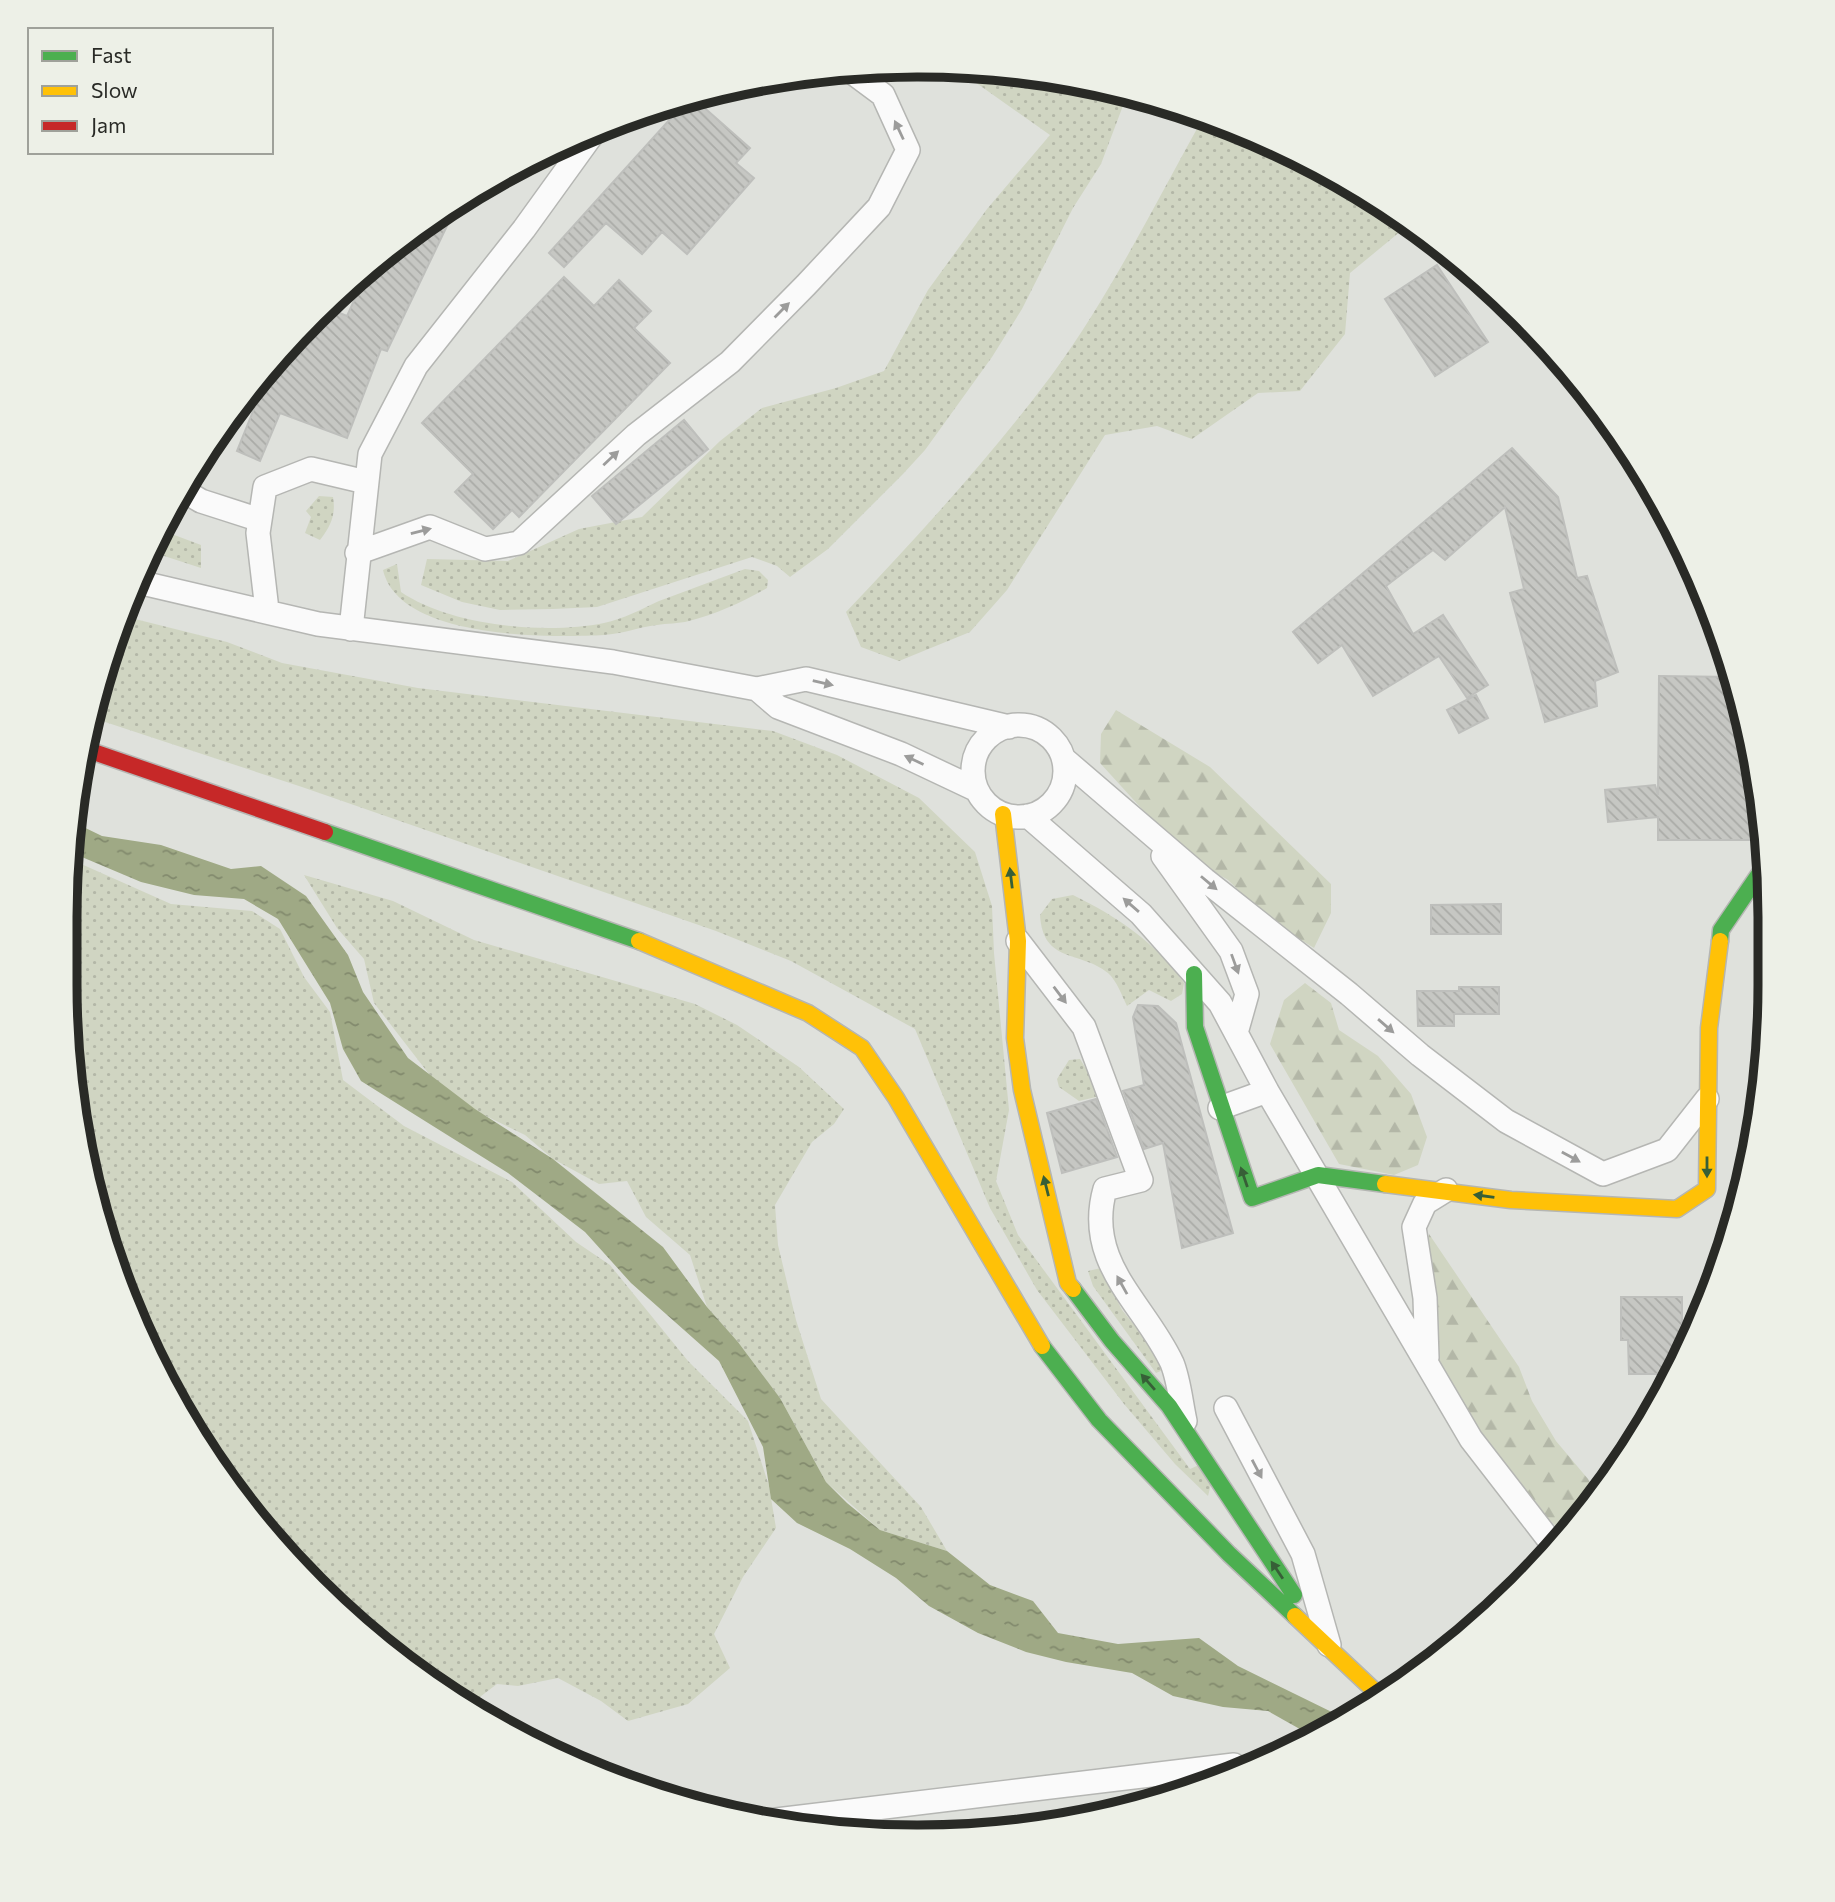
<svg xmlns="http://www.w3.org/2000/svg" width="1835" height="1902" font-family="Commissioner,sans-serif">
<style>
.grass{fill:url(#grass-dots)}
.forest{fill:url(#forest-firs)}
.water{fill:url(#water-ripples)}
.building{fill:url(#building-back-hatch);stroke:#bebfbc;stroke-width:2}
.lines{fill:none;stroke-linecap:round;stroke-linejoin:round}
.street-casing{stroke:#b5b6b3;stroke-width:26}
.fast-casing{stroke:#b5b6b3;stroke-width:19}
.slow-casing{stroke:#b5b6b3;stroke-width:19}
.jam-casing{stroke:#b5b6b3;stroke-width:19}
.street{stroke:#fafafa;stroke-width:23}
.fast{stroke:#4caf50;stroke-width:16}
.slow{stroke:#ffc107;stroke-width:16}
.jam{stroke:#c62828;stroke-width:16}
.oneway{fill:#9c9c9b}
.oneway2{fill:#375f37}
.rim{fill:none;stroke:#292a26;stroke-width:9}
</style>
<defs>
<pattern id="grass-dots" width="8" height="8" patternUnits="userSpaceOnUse" patternTransform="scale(1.75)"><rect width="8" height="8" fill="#d0d5c2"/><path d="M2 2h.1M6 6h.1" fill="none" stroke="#b3b7a7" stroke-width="1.8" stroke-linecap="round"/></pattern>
<pattern id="forest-firs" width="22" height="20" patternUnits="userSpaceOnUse" patternTransform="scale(1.75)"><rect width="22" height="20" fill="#d0d5c2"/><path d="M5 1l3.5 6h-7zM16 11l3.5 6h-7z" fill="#b3b7a7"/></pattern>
<pattern id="water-ripples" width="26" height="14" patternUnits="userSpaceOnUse" patternTransform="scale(1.75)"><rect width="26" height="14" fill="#9fa985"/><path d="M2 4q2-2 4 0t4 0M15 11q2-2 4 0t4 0" fill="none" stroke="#828a6d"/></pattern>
<pattern id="building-back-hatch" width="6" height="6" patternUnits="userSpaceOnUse" patternTransform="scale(1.75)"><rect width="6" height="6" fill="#c6c7c3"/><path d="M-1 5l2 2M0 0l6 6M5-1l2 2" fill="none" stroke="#aaaba7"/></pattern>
</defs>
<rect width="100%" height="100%" fill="#dfe1dc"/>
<!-- grass -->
<path class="grass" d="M958,70l70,2 99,23 -26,69 -28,44 -51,101 -30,48 -67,93 -22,24 -75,75 -38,28 -13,-11 -25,-9 -155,50 -44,2 -53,1 -38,-8 -41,-17 6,-26 81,2 71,-32 63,-12 78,-76 42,-33 74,-20 48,-17 44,-81 59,-81 63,-74z
M1204,116l140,63 68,48 -5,-1 -57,47 -5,61 -45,57 -42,2 -66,46 -35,-13 -52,9 -98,155 -37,42 -71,29 -38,-14 -15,-35c72,-76 142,-152 205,-236 59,-80 105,-174 153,-260z
M319,496l14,1c3,17 -2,29 -13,43l-15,-7 6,-16 -5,-6z
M161,530l40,15v23l-49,-16z
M397,564l4,28c50,34 145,43 203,31 19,-4 38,-14 55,-22 29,-11 57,-21 86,-32l14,2 9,9 -1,8c-24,14 -51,26 -78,33 -11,3 -22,2 -32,4 -18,2 -35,9 -53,10 -56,3 -205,4 -221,-65z
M123,616l104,26 55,21 136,25 355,43 64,24 82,43 56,54 17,54 2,47 15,157 -13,71 22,54 172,234 9,-4 12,19 -3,12 -33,-32 -51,-60 -87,-114 -47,-82 -75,-179 -124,-68 -75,-30 -414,-144 -209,-69 17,-74z
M70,859l101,45 81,7 28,18 24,48 26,35 13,68 61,46 108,56 64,60 34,23 78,96 60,60 21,65 7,42 -33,49 -29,57 16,34 -42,36 -60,17 -27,-20 -43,-23 -40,8 -21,-2 -29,22 -113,-81 -146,-166 -79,-148 -49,-160 -16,-166z
M304,875l89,26 81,39 221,64 42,21 62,42 45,42 -10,15 -22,18 -37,63 3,40 18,75 25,79 100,108 26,44 -67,-21 -54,-48 -46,-84 -42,-56 -31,-35 -17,-52 -44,-38 -19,-36 -28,3 -46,-25 -28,-24 -43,-21 -43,-27 -65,-84 -10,-44 -27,-31z
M1073,895c45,22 82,47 111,88l-2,11 -11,7 -22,-11 -22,16c-5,-10 -10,-25 -19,-33 -28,-23 -65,-9 -68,-58l12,-16z
M1080,1059l11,18 5,20 -17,4 -20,-14 -2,-8 12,-19z
M1101,1268l21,42 43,53 -2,7 -7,3 -63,-87 -5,-15z"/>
<!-- forest -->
<path class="forest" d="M1116,710l94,57 121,117v29l-17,35 -45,-28 -41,-40 -45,-26 -83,-91 1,-29z
M1305,983l26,20 8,27 39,26 33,38 16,43 -9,28 -24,10 -55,-11 -69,-120 14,-44z
M1429,1234l90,133 13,34 24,40 32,38 10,18 -31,34 -11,-5 -29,-26 -58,-80 -29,-51 -13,-124z"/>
<!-- water -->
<path class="water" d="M71,821l31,15 59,9 70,24 30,-3 45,30 42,59 15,37 45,66 67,51 78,50 110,88 44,60 31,35 42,56 46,84 21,21 33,27 67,21 43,34 43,16 25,32 60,11 81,-6 39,28 106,52 -30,19 -46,-26 -45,-4 -50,-11 -41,-23 -66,-11 -40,-10 -48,-19 -49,-27 -33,-28 -46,-29 -53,-26 -26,-24 -8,-52 -44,-86 -88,-78 -46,-51 -77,-59 -147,-92 -18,-32 -13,-46 -52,-84 -34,-20 -50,-4 -53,-13 -71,-30z"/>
<!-- building -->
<path class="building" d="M691,96l59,52 -14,15 18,15 -67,76 -25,-22 -20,22 -36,-31 -42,44 -15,-14z
M457,205l-70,146 -6,-2 -34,89 -67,-25 -20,48 -23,-10 23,-57 -9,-3 25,-35 51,-48 20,8 22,-48 29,-27z
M1437,265l51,77 -53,34 -50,-77z
M564,277l30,29 25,-26 32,31 -17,17 36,35 -151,154 -7,-7 -19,19 -38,-37 18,-18 -51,-51z
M684,420l24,29 -92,75 -24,-28z
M1512,448l46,49 19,81 10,-2 31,96 -23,9 2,25 -52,16 -35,-129 14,-4 -19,-82 -60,53 -12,-10 -47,36 27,48 30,-19 45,70 -21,13 -28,-42 -66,40 -31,-51 -24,18 -25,-31z
M1659,676l75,1 7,19 13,80v64h-96v-23l-50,5 -3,-32 50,-5 3,10z
M1476,695l12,23 -29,15 -12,-23z
M1501,904v30h-70v-29z
M1459,987h40v27h-45v12h-36l-1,-35h42z
M1138,1005l20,1 18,17 57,210 -51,15 -19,-105 -19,6 -21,-58 21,-6 -11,-68z
M1096,1099l21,58 -55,16 -15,-60z
M1621,1297h61v46h7l-14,31h-46l-1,-34h-7z"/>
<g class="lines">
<defs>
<path id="street" d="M181,489l20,12 59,19
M357,553l73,-26 55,22 34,-6 117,-108 94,-73 76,-77 73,-78 29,-57 -25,-55 -35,-26
M138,582l180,42 295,38 144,27 49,-10 203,48
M267,610l-9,-77 7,-46 46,-18 55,13
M351,629l19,-175 46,-88 108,-137 70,-97
M757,689l21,18 123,47 74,35
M973 771a46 46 0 1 1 92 0a46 46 0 1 1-92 0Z
M1064,759l141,121 144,114 71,61 86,66 97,53 64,-24 40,-51
M1028,816l113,98 79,89 47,88 204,348 82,106
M1163,856l68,95 16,43 -11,39
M1018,941l66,86 55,148 2,5 -36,9c-21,74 39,114 67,174 7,17 9,40 13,58
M1220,1108l47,-17
M1427,1358l-2,-60 -11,-71 11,-24 21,-13
M1226,1408l77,146 26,91
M768,1821l466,-56"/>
<path id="fast" d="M325,832l314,109
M1720,941l1,-11 47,-69
M1194,974l1,53 57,171 66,-23 67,9
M1073,1289l39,52 57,65 125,189
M1042,1346l57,74 130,134 66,62"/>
<path id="slow" d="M1003,814l15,127 -3,97 7,52 46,193 5,6
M639,941l169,72 54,35 34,50 146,248
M1385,1184l126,16 166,9 30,-20 2,-161 11,-87
M1295,1616l85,80"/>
<path id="jam" d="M85,749l240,83"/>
</defs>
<!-- street casing -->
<use href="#street" class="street-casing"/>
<!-- fast casing -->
<use href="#fast" class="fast-casing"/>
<!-- slow casing -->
<use href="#slow" class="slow-casing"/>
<!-- jam casing -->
<use href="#jam" class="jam-casing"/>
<!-- street -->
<use href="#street" class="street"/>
<!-- fast -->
<use href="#fast" class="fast"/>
<!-- slow -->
<use href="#slow" class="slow"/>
<!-- jam -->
<use href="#jam" class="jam"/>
</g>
<!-- one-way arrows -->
<defs><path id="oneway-solid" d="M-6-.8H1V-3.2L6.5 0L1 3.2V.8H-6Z" transform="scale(1.75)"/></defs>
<g class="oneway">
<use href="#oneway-solid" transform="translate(899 130) rotate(-115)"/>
<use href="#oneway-solid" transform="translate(782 310) rotate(-45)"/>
<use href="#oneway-solid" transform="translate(611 458) rotate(-43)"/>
<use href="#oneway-solid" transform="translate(421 531) rotate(-14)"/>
<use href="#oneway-solid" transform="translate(823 683) rotate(13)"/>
<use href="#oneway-solid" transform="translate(914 760) rotate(-155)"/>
<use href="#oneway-solid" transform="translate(1209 883) rotate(40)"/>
<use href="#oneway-solid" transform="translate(1131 905) rotate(-139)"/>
<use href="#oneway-solid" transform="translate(1235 964) rotate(70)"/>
<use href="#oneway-solid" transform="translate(1060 995) rotate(53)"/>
<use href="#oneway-solid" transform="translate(1386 1026) rotate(41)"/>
<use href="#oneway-solid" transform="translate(1571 1157) rotate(29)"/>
<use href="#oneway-solid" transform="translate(1122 1285) rotate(-119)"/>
<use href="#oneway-solid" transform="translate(1257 1469) rotate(62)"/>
</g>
<g class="oneway2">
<use href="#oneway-solid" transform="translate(1011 878) rotate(-97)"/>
<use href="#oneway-solid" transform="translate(1707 1167) rotate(90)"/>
<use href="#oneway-solid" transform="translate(1244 1177) rotate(-109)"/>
<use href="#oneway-solid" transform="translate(1046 1186) rotate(-104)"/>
<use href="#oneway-solid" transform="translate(1484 1196) rotate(-172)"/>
<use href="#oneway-solid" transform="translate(1148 1382) rotate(-131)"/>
<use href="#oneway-solid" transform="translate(1277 1570) rotate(-124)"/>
</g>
<!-- crop -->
<path d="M0 0H1835V1902H0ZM917 77H918A840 840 0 0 1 1758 917V985A840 840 0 0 1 918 1825H917A840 840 0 0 1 77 985V917A840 840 0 0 1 917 77Z" fill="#edf0e7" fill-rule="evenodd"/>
<path class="rim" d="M917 77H918A840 840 0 0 1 1758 917V985A840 840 0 0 1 918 1825H917A840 840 0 0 1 77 985V917A840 840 0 0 1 917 77Z"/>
<!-- legend -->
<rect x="28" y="28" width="245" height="126" fill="#edf0e7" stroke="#9fa19a" stroke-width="2"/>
<rect x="42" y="51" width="35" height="10" fill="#4caf50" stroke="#9fa19a" stroke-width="2"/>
<text x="91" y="63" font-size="21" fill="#292a26">Fast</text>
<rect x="42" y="86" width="35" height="10" fill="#ffc107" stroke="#9fa19a" stroke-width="2"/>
<text x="91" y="98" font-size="21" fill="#292a26">Slow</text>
<rect x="42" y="121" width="35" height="10" fill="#c62828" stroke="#9fa19a" stroke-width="2"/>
<text x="91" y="133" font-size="21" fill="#292a26">Jam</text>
</svg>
